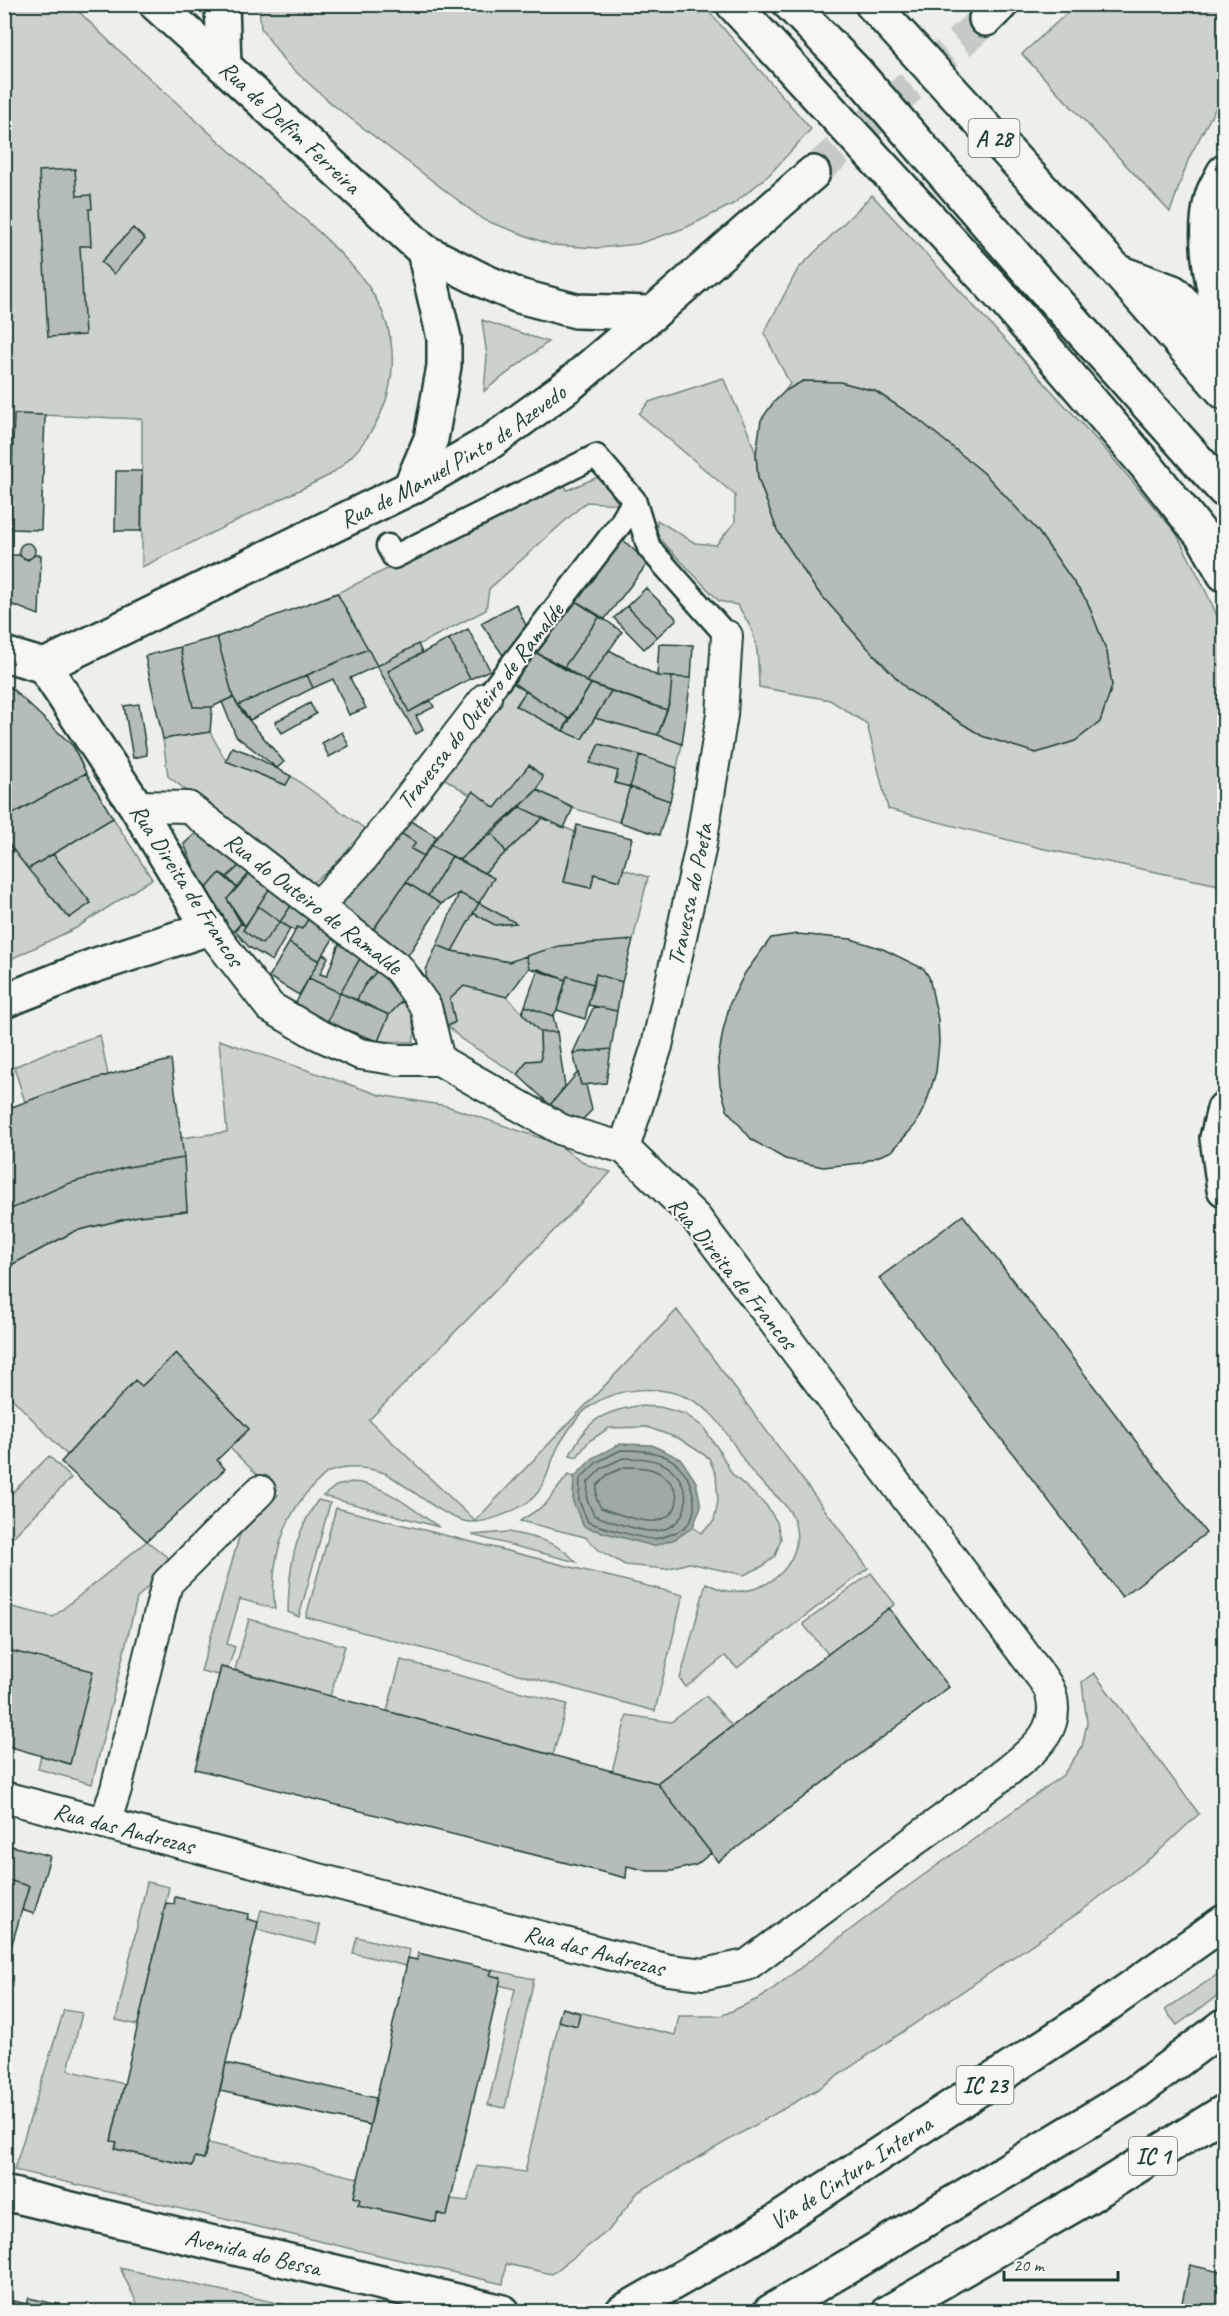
<svg xmlns="http://www.w3.org/2000/svg" width="1229" height="2316" font-family="Caveat,sans-serif">
<style>
.green{fill:#cbd2cc;stroke:#758880;stroke-width:1.5}
.water{fill:#9faaa4;stroke:#6c7e77;stroke-width:1.5}
.lines{fill:none;stroke-linecap:round;stroke-linejoin:round}
.shore{stroke:#526961;stroke-width:1.5}
.building{fill:#b4bdb8;stroke:#1f3d34;stroke-width:1.5}
.secondary-tunnel{stroke:#c4cbc6;stroke-width:33;stroke-dasharray:33 16;stroke-linecap:butt}
.pedestrian-casing{stroke:#1f3d34;stroke-width:27}
.minor-casing{stroke:#1f3d34;stroke-width:34}
.tertiary-casing{stroke:#1f3d34;stroke-width:38}
.secondary-casing{stroke:#1f3d34;stroke-width:38}
.motorway-casing{stroke:#1f3d34;stroke-width:38}
.pedestrian{stroke:#f6f6f2;stroke-width:22}
.minor{stroke:#f6f6f2;stroke-width:30}
.tertiary{stroke:#f6f6f2;stroke-width:33}
.secondary{stroke:#f6f6f2;stroke-width:33}
.motorway{stroke:#f6f6f2;stroke-width:33}
.labels{text-anchor:middle;stroke-width:4.5;stroke-linejoin:round;paint-order:stroke}
.shield{fill:#f6f6f2;stroke:#60746d;stroke-width:1.5}
.shield-label{font-size:22px;font-weight:bold;fill:#1f3d34}
.street-label{font-size:24px;fill:#1f3d34;stroke:#f6f6f2}
</style>
<rect width="100%" height="100%" fill="#edefea"/>
<filter id="ink" filterUnits="userSpaceOnUse"><feTurbulence type="fractalNoise" baseFrequency=".0167" numOctaves="2"/><feDisplacementMap in="SourceGraphic" scale="12" xChannelSelector="R" yChannelSelector="G"/><feConvolveMatrix kernelMatrix="1 2 1 2 8 2 1 2 1" color-interpolation-filters="sRGB"/></filter>
<g filter="url(#ink)">
<!-- green -->
<path class="green" d="M1077,4l147,1v87l-35,66 -19,54 -148,-158z
M5,5h67l41,40 208,189c17,17 35,34 49,55 43,65 21,141 -40,186l-188,92v-148l-127,-5 -7,189 -3,-2z
M259,5h444l108,124 -42,46 -36,29 -48,24 -47,16 -40,4 -47,-3 -67,-25 -151,-115 -48,-43 -24,-34z
M872,195l233,254 71,84 25,48 23,49v256l-184,-38 -152,-39 -21,-85 -37,-24 -71,-13c-1,-36 0,-52 -22,-82l-18,-4 -62,-65v-16l38,23 21,2 19,-23v-27l-96,-81 10,-12 74,-24 25,54 8,22 2,24 19,52 38,58 49,56 44,46 74,46 54,17 39,-12 25,-19 12,-36 -5,-34 -20,-51 -50,-71 -53,-57 -66,-54 -43,-28 -35,-9 -37,-1 -18,10 5,-7 -26,-51 34,-64z
M482,320l66,22 -64,49 3,-35z
M598,477l21,27 -33,-2 -97,87 -3,21 -109,56 -40,-73 227,-109 3,6z
M510,681l16,10 -10,15 66,33 13,-21 63,17 24,9 -5,24 -78,-24 -8,19 27,8 -3,12 15,4 -11,35 -46,-14 -36,-18 6,-13 -13,-12 -35,43 -22,-17 -3,4 -31,-20z
M210,732l16,29 59,24 6,-9 80,57 -31,29 -32,24 -140,-110 -5,-37z
M113,818l39,61 -76,49 -65,31 -6,-2 -1,-119 65,80 21,-15 -37,-49z
M543,818l32,14 -11,50 27,6 3,-14 26,7 3,-12 25,8 -15,63 -74,6 -50,16 -57,-11 21,-38 22,12 20,-2 -36,-20 5,-30z
M464,986l43,11 33,35 1,28 -14,1 -9,14 -57,-36 -13,-13 7,-4 -5,-23z
M406,997l11,27 -4,18 -35,-1 11,-26z
M100,1035l8,40 -83,27 -11,-35 34,-15z
M219,1040l161,55 67,11 108,37 33,22 23,7 -242,248 106,101 202,-211 191,258 -131,100 -12,-12 -39,31 -6,-8 26,-96c6,3 14,7 21,8 37,5 75,-24 69,-63 -4,-25 -30,-38 -44,-56 -14,-18 -26,-45 -42,-59 -6,-6 -15,-12 -22,-15 -29,-13 -70,-11 -96,7 -14,9 -26,28 -34,42 -9,18 -12,42 -30,55 -15,10 -46,24 -64,19 -20,-5 -45,-26 -62,-37 -6,-4 -13,-10 -20,-12 -17,-5 -36,-6 -53,0 -5,2 -9,8 -14,12 -32,30 -46,81 -40,125l-35,-10 -13,45 8,3 -7,21 -7,-1 -2,8 -18,-4 39,-137 38,-39 -48,-47 19,-19 -73,-76 -34,33 -7,-5 -68,74 -62,-64v-120l8,-7 62,-33 63,-15 49,-5 -6,-73 46,-6z
M636,1406l24,1 25,7 18,13 16,23 13,24 34,31 11,17 4,17 -6,17 -12,10 -19,9 -55,-12 -23,6 -41,-4 -26,-15 -14,-13 -65,-16 25,-16 23,-30 6,2 -1,25 102,37 18,-12 8,6 13,-12 4,-20 -2,-26 -7,-17 -29,-19 -33,-12 -38,1 -20,13 -12,16 -7,-2c17,-34 29,-42 66,-49z
M49,1456l22,22 -66,67v-45z
M352,1482c34,2 59,27 87,45l-116,-31 13,-10z
M318,1500l12,3 -31,114 -11,-5c1,-43 5,-76 30,-112z
M336,1508l347,87 -28,116 -349,-94z
M508,1532c25,5 50,9 68,30l-104,-27z
M147,1541l25,20 -35,37 -45,186 -54,-15 3,-14 -36,-106 -1,-44 49,12z
M871,1573l24,31 -67,50 -25,-30z
M249,1619l96,27 -15,50 -95,-26z
M401,1660l166,44 -14,51 -166,-44z
M1094,1673l105,141 -41,38 -78,60 -262,177 -180,103 -29,38 -57,44 -46,-10 -3,20 -489,-114 50,-160 18,3 -14,57 56,14 -13,57 6,1 -2,7 77,17 3,-9 9,2 4,-16 150,35 -4,19 6,2 -2,6 77,17 2,-9 14,-14 17,2 9,-35 48,6 37,-164 113,27 4,-19h42l41,-19 134,-102 167,-120 19,-28 5,-24 -5,-41z
M706,1696l26,30 -75,57 -45,-12 15,-56 44,7z
M147,1882l22,5 -31,138 -22,-5z
M261,1910l59,15 -4,19 -60,-15z
M357,1937l53,13 -4,16 -53,-13z
M492,1970l42,9 -29,129 -17,-3 27,-116 -16,-4 -9,-10z
M1224,1970v21l-47,34 -12,-15z
M120,2268l194,43h1h-174z"/>
<!-- water -->
<path class="water" d="M620,1444l32,1 29,14 15,23 5,24 -8,21 -18,12 -22,7 -69,-19 -11,-25 1,-25 20,-20z"/>
<g class="lines">
<!-- shore -->
<path class="shore" d="M621,1450c18,0 43,1 57,15 13,12 23,43 10,59 -7,8 -23,13 -33,15 -10,1 -56,-13 -67,-17l-9,-21 1,-22 17,-17z
M623,1458c16,0 36,0 49,12 24,22 16,60 -19,61 -11,1 -47,-11 -59,-16l-7,-15 1,-18 14,-14z
M625,1467c14,0 29,0 40,10 19,15 15,40 -10,44 -11,2 -43,-9 -54,-13l-5,-10 1,-12 10,-11z"/>
</g>
<!-- building -->
<path class="building" d="M75,169l2,27 14,-1 1,14h-3l2,37h-11l5,89 -37,2 -9,-166z
M133,228l12,11 -31,35 -13,-12z
M803,381l37,1 35,9 43,28 66,54 53,57 50,71 20,51 5,34 -12,36 -25,19 -39,12 -54,-17 -74,-46 -44,-46 -49,-56 -38,-58 -19,-52 -2,-24 5,-34 12,-17 12,-12z
M14,414l31,1 -4,115 -31,-1z
M116,471h26l-1,60h-26z
M621,538l27,25 -44,57 -33,-22z
M19 551a8 8 0 1 1 16 0a8 8 0 1 1-16 0Z
M10,555h9l9,5 7,-5h6l-2,60 -31,-12z
M646,588l31,31 -20,18 -30,-31z
M337,593l31,56 -130,56 -5,-8 -16,-60z
M571,598l29,18 -36,51 -31,-16z
M516,604l12,26 -21,31 -26,-38z
M627,606l30,31 -13,12 -30,-31z
M600,616l22,16 -35,50 -23,-15z
M468,629l22,41 -20,9 -21,-40z
M217,637l16,60 -21,10h-19l-13,-60z
M449,639l21,40 -61,33 -21,-41z
M418,644l4,9 -34,18 21,41 21,-12 4,7 -18,9 7,14 -7,4 -39,-68z
M659,644l34,1 -2,33 -34,-2z
M180,647l13,60h19l-2,25 -47,7 -18,-83z
M368,649l9,17 -27,12 16,30 -17,7 -16,-36 -20,9 -6,-13z
M609,650l48,26 15,1 -2,23 -3,10 -80,-28z
M533,651l58,33 -22,35 -59,-38z
M307,675l6,13 -63,32 -12,-15z
M672,677l19,1 -9,66 -24,-9 12,-35z
M6,683l67,63 13,27 -82,46z
M591,684l20,7 -29,48 -19,-8z
M526,691l43,28 -6,12 -47,-25z
M611,691l56,19 -9,25 -63,-17z
M233,697l10,16 41,49 -7,6 -41,-32 -14,-34z
M310,703l6,11 -34,19 -7,-11z
M139,704l8,51 -14,3 -9,-52z
M342,732l7,14 -20,11 -7,-14z
M599,744l41,11 -10,32 -15,-4 3,-12 -28,-8z
M232,747l16,6 43,23 -5,9 -60,-24z
M640,755l37,13 -7,33 -40,-14z
M529,765l14,12 -6,13 -78,70 -28,-15 42,-54 22,17z
M86,773l27,45 -85,51 -24,-31v-19z
M630,787l40,14 -11,34 -40,-13z
M537,790l36,18 -9,20 -44,-21z
M520,807l23,11 -37,34 -14,-19z
M405,817l32,20 -13,19 -13,-7 5,-6 -23,-15z
M577,825l55,13 -12,43 -26,-7 -3,14 -27,-6z
M393,828l23,15 -5,6 13,7 -58,84 -32,-28z
M196,833l45,31 -14,13 -7,-4 -16,18 -20,-47z
M492,833l14,19 -22,21 -25,-13z
M431,845l21,11 -24,40 -22,-14z
M53,854l38,49 -22,15 -41,-49z
M452,856l42,22 -15,25 -20,-10 -18,11 -13,-8z
M241,864l11,6 -15,18 -10,-11z
M252,870l20,15 -27,41 -18,-27z
M220,873l17,15 -10,11 14,24 -11,12 -26,-44z
M406,882l35,22 -36,56 -36,-24z
M272,885l23,15 -15,22 -22,-16z
M459,893l20,10 -27,48 -15,-6z
M295,900l17,13 -10,16 -5,-2 -2,4 -15,-9z
M479,903l37,20 -21,2 -22,-12z
M258,906l22,16 -18,22 -19,-14z
M312,913l26,18 -19,30 -30,-18 8,-16 5,2z
M280,922l10,7 -18,32 -23,-14 -14,-16 6,-8 4,3 -2,4 19,14z
M343,933l22,17 -25,43 -31,-15 14,-24 5,3 -8,17 7,2z
M797,934l54,5 32,10 41,20 5,8 9,42 1,24 -3,29 -10,32 -11,21 -23,26 -31,12 -38,4 -38,-8 -33,-19 -25,-30 -7,-25 -2,-25 5,-29 7,-28 15,-30 26,-35z
M633,940l-11,42 -26,-8 -3,10 -26,-8 -1,4 -37,-12 -3,-12 33,-10z
M289,943l30,18 -20,34 -30,-18z
M437,945l15,6 57,11 17,-6 3,12 -22,29 -43,-11 -14,13 5,23 -7,4 -21,-31 -1,-25z
M365,950l16,16 -17,20 -7,14 -17,-7z
M381,966l25,31 -17,18 -32,-15 7,-14z
M538,969l28,11 -9,30 -4,6 -28,-10z
M596,974l26,8 -5,29 -29,-6z
M567,976l26,8 -8,35 -28,-9z
M309,978l31,15 -13,30 -35,-13z
M340,993l49,22 -11,26 -51,-18z
M525,1006l28,10 4,16h-17l-18,-19z
M594,1006l23,5 -6,38 -38,4z
M540,1032h17l8,55 -15,18 -32,-30 9,-14 14,-1z
M611,1049l-5,34 -25,2 -8,-32z
M171,1060l13,98 -57,9 -60,17 -63,28v-102l53,-20 62,-18z
M578,1072l3,13h5l6,25 -13,13 -29,-18z
M184,1158l3,53 -49,5 -63,15 -62,33 -9,7v-59l63,-28 60,-17z
M963,1215l243,318 -84,64 -243,-319z
M176,1353l73,76 -32,31 8,9 -78,72 -86,-79 74,-82 7,6z
M889,1608l60,79 -231,175 -61,-79z
M4,1649l89,22 -23,93 -66,-19z
M221,1667l436,116 54,70 -15,12 -24,6h-24l-21,-5 -1,12 -431,-109z
M4,1844l46,12 -16,58 -12,-4 7,-24 -25,-7z
M4,1879l25,7 -25,85z
M175,1897l74,17 -2,5 11,3 -54,237 -9,-2 -2,9 -78,-17 2,-7 -6,-1 55,-238 8,1z
M418,1953l74,17 -2,5 11,3 -54,238 -10,-3 -1,9 -78,-17 2,-6 -6,-2 54,-239 9,2z
M562,2008l18,5 -3,13 -19,-5z
M226,2063l150,35 -6,27 -150,-34z
M1190,2265l34,8v39h-44z
M29,2298l35,8v5l4,1h-63v-3l6,2 2,-10 14,3z"/>
<g class="lines">
<!-- secondary-tunnel -->
<path class="secondary-tunnel" d="M813,173l173,-154"/>
<defs>
<path id="pedestrian" d="M388,546l6,11 202,-101 38,44 15,48 78,88
M486,698l135,-175 13,-23"/>
<g id="minor">
<path id="s1" d="M136,806l52,1 211,162 27,38 13,53"/>
<path d="M318,906l44,-47 124,-161"/>
<path id="s2" d="M624,1148l33,-102 43,-196 22,-135 5,-79"/>
<path id="s3" d="M4,1797l665,173 35,4 43,-9 23,-17 238,-177c25,-21 53,-40 43,-77 -3,-10 -12,-20 -18,-28l-337,-448 -72,-70 -62,-18 -123,-70h-40l-39,-6 -45,-21 -45,-26 -61,-79"/>
<path d="M105,1823l11,-34 51,-206 93,-92"/>
</g>
<g id="tertiary">
<path d="M156,4l68,62"/>
<path d="M410,488l21,-49 13,-73v-28l-20,-87"/>
<path d="M4,654l40,12"/>
<path id="s4" d="M44,666l366,-178 82,-47 77,-56 84,-72"/>
<path d="M4,1001l89,-35 116,-38 -73,-122 -92,-140"/>
</g>
<g id="secondary">
<path d="M986,19l15,-15"/>
<path d="M224,66l200,185 60,30 35,15 57,15 77,2 160,-140"/>
<path id="s5" d="M4,2193l499,119"/>
</g>
<g id="motorway">
<path d="M222,4l2,62"/>
<path d="M733,4l268,292 144,168 59,74 20,36"/>
<path d="M790,4l66,68 174,201 194,217"/>
<path d="M872,4l245,267 107,121"/>
<path d="M1224,172c-4,8 -10,17 -12,25 -12,45 3,95 12,139"/>
<path d="M1121,273l52,19 51,53"/>
<path d="M1224,1109l-7,29 7,51"/>
<path id="s6" d="M622,2312l124,-71 351,-229 127,-90"/>
<path d="M770,2312l84,-49 281,-170 89,-67"/>
<path d="M889,2312l192,-111 143,-89"/>
</g>
</defs>
<!-- pedestrian casing -->
<use href="#pedestrian" class="pedestrian-casing"/>
<!-- minor casing -->
<use href="#minor" class="minor-casing"/>
<!-- tertiary casing -->
<use href="#tertiary" class="tertiary-casing"/>
<!-- secondary casing -->
<use href="#secondary" class="secondary-casing"/>
<!-- motorway casing -->
<use href="#motorway" class="motorway-casing"/>
<!-- pedestrian -->
<use href="#pedestrian" class="pedestrian"/>
<!-- minor -->
<use href="#minor" class="minor"/>
<!-- tertiary -->
<use href="#tertiary" class="tertiary"/>
<!-- secondary -->
<use href="#secondary" class="secondary"/>
<!-- motorway -->
<use href="#motorway" class="motorway"/>
</g>
</g>
<g class="labels">
<!-- shield labels -->
<g class="shield">
<rect x="968.5" y="119" width="51" height="38" rx="4.5"/>
<rect x="956.5" y="2066" width="57" height="38" rx="4.5"/>
<rect x="1129" y="2137" width="48" height="38" rx="4.5"/>
</g>
<g class="shield-label">
<text x="994" y="146">A 28</text>
<text x="985" y="2093">IC 23</text>
<text x="1153" y="2164">IC 1</text>
</g>
<!-- street labels -->
<g class="street-label">
<text transform="translate(290 127) rotate(43)" y="8">Rua de Delfim Ferreira</text>
<text dy="8" stroke="none"><textPath href="#s4" startOffset="460">Rua de Manuel Pinto de Azevedo</textPath></text>
<text transform="translate(480 706) rotate(-52)" y="8">Travessa do Outeiro de Ramalde</text>
<text transform="translate(187 885) rotate(57)" y="8">Rua Direita de Francos</text>
<text dy="8" stroke="none"><textPath href="#s2" startOffset="262">Travessa do Poeta</textPath></text>
<text dy="8" stroke="none"><textPath href="#s1" startOffset="210">Rua do Outeiro de Ramalde</textPath></text>
<text transform="translate(733 1273) rotate(51)" y="8">Rua Direita de Francos</text>
<text dy="8" stroke="none"><textPath href="#s3" startOffset="124">Rua das Andrezas</textPath></text>
<text dy="8" stroke="none"><textPath href="#s3" startOffset="610">Rua das Andrezas</textPath></text>
<text dy="8" stroke="none"><textPath href="#s6" startOffset="268">Via de Cintura Interna</textPath></text>
<text dy="8" stroke="none"><textPath href="#s5" startOffset="256">Avenida do Bessa</textPath></text>
</g>
</g>
<!-- margin -->
<rect width="1229" height="2316" fill="none" stroke="#f6f6f2" stroke-width="24"/>
<rect x="12" y="12" width="1205" height="2292" fill="none" stroke="#1f3d34" stroke-width="2" filter="url(#ink)"/>
<!-- scale -->
<path d="M1004 2271v9h114v-9" fill="none" stroke="#1f3d34" stroke-width="3"/>
<text x="1013" y="2271" font-size="18" fill="#1f3d34" stroke="#f6f6f2" stroke-width="4.5" paint-order="stroke">20 m</text>
</svg>
